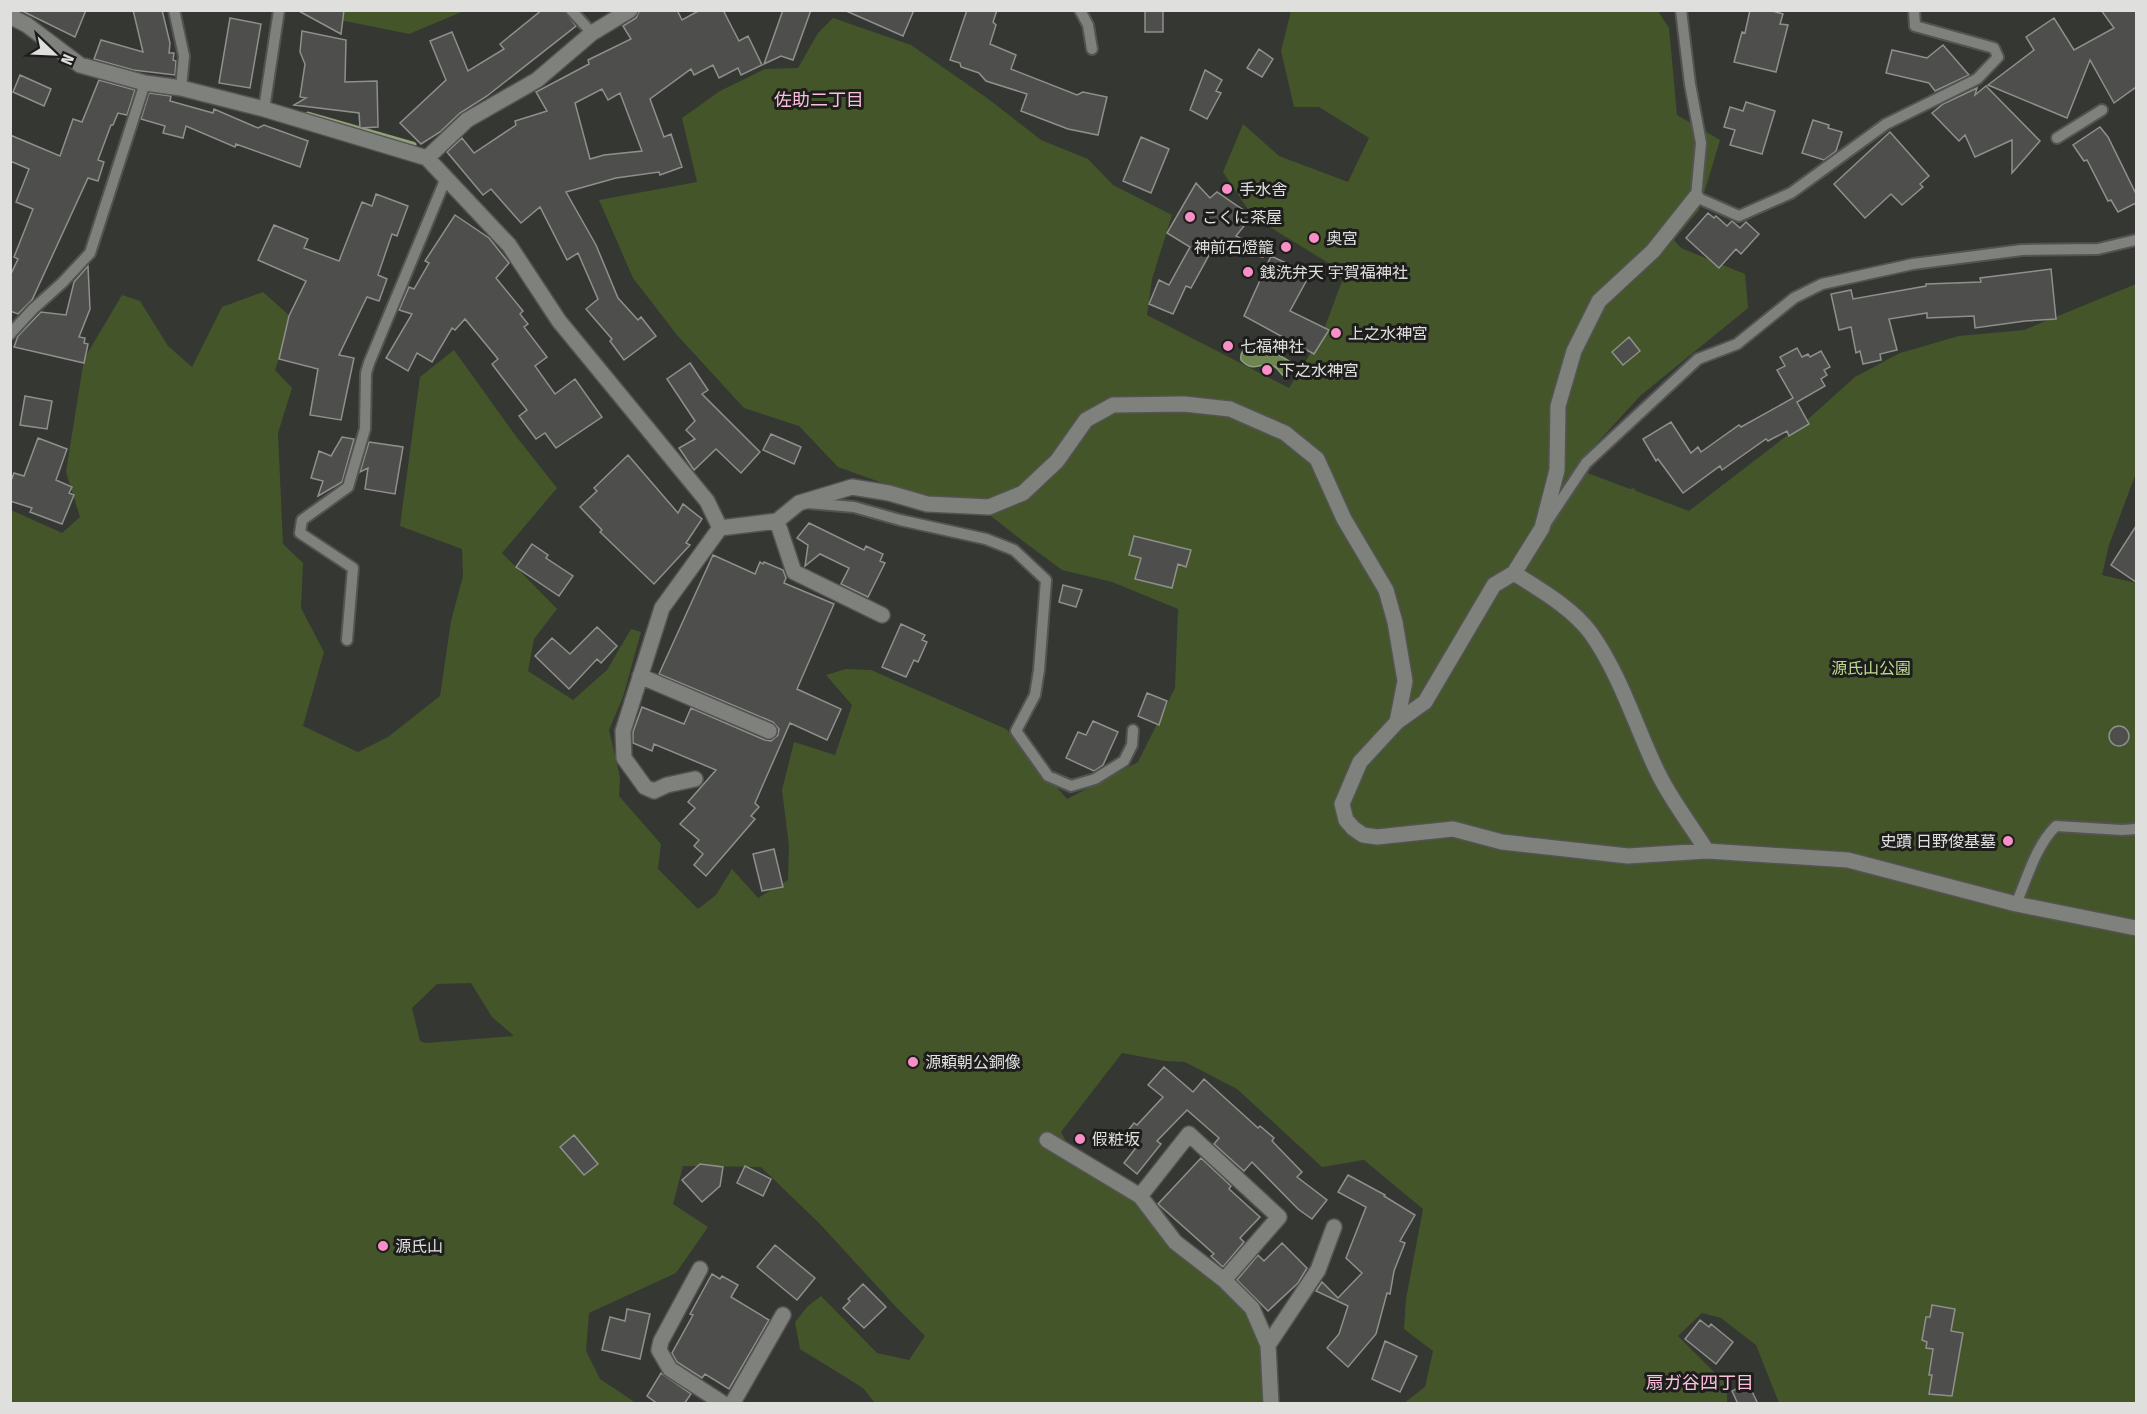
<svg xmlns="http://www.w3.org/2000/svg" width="2147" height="1414" font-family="'Fira Sans Condensed','Noto Sans JP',sans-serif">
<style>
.green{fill:#44552a;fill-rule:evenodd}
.water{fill:#6e8451;stroke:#90a07b;stroke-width:1.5}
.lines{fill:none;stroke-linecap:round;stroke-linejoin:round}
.stream{stroke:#90a07b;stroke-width:7}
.building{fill:#4e4f4c;stroke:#8e908c;stroke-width:1.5;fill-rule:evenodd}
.service-casing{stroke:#535452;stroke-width:14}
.minor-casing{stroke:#535452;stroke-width:18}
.service{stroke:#7f817d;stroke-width:10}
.minor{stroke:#7f817d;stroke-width:15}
.poi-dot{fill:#fa8fc7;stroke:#1d1e1c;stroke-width:2}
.labels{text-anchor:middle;stroke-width:6;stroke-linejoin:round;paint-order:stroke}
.poi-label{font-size:16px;fill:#dfe0de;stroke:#1d1e1c;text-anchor:start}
.park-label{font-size:16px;fill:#bcdd8f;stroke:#1d1e1c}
.neighbourhood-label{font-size:18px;fill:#fcbedb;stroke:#1d1e1c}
</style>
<rect width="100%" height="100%" fill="#353733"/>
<!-- green -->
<path class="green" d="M344,11h120l-55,23 -69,-14z
M1291,11h367l11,17 8,87 43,25 -21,70 -25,30 7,8 64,26 3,34 -108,88 -66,72 56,21 4,-1 2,3 53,20 117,-90 49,-44 45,-24 59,-17 65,-6 112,-46v189l-27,72 -7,30 34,8v348l-2,4 2,1v467h-357l-23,-58 -35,-27 -19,-5 -24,23 49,49v18h-323l21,-16 8,-36 -29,-22 2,-30 17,-90 -59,-49 -42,7 -85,-78 -52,-27 -20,-1 -43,-8 -61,79 9,17 148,123 56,77 -5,54h-394l-12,-15 -63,-39 -5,-27 13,-16 13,-10 56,57 32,7 16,-24 -28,-28 -77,-84 -59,-57 -78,-1 -10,38 35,23 -32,46 -87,40 -3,38 14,28 36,24 -625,1v-894l51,23 18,-16 -14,-45 18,-113 38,-64 18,6 28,45 24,21 30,-60 41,-15 29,26 -17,52 17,18 -14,45 5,111 20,19 -2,45 23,44 -21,74 55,26 30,-15 52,-41 11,-75 12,-45 -1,-27 -62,-23 20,-149 34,-27 61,85 42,53 -55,65 55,56 -23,30 -6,32 45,29 34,-30 24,-41 10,3 -18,65 -14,33 11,47 -1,19 42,48 -3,25 40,40 18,-14 16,-26 26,29 30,-18 1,-34 -7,-56 12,-48 41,13 17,-50 -26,-30 20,-6 25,1 135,59 61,70 71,-37 37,-74 3,-79 -66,-27 -50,-12 -43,-32 -33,-26 -84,-22 -64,-23 -39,-41 -55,-18 -67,-73 -44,-57 -34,-78 98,-18 -15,-64 38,-27 45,-22 33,-1 20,-35 15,-15 78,27 76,53 54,42 47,19 25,26 59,30 -20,64 -5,36 142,73 33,-53 23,-62 -92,-56 -30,-45 20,-48 36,32 69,26 21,-44 -50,-31h-25l-13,-56zM471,983l21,34 22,19 -88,7 -6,-2 -8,-33 25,-24z"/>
<!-- water -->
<path class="water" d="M1251,347l17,7h9l21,12 -1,3 -13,7c-5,-3 -6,-9 -11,-10 -13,-5 -19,8 -32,-6 -1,-7 2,-12 10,-13z"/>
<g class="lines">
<!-- stream -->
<path class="stream" d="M308,115l105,30"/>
</g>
<!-- building -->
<path class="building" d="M20,10h66l-11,27z
M133,10h29l8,33 -1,10h5l-1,7 3,1 -1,14 -42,-5 -39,-11 7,-19 42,12z
M297,10h47l-3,24z
M542,10h22l12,16 -89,70 -27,17 -20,19 -19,12 -21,-21 46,-43 -16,-39 22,-9 16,39 36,-22 -4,-5z
M640,10h37l5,10 18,-10h23l16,31 9,-5 14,29 -21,10 -3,-7 -19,10 -6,-13 -19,10 -3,-6 -41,30 14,38 7,-3 11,33 -22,8 -1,-3 -43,6 -50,14 30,53 22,53 20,22 3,-3 15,19 -32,24 -14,-19 2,-2 -26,-30 12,-10 -20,-46 -11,7 -27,-53 -19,16 -30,-34 -8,6 -36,-43 15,-14 12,15 42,-28 -1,-4 32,-10 -11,-19 53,-28 -1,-4 43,-21 -8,-13 13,-8zM602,89l6,11 12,-7 22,58 -38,4 -14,4 -15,-56z
M783,10h28l-18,50 -12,-4 -17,8z
M844,10h70l-11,26z
M967,10h30l-4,12 3,3 -6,19 26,11 -5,14 66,26 6,-3 24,5 -9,38 -30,-6 -47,-18 6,-17 -41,-13 -7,-8 -18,-6 -1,-4 -10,-3z
M1145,10h18v22h-18z
M1750,10h19l14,4 -3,10 8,1 -12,47 -42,-10 8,-30 3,1z
M2101,10h35v77l-22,16 -24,-43 -23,58 -79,-33 46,-35 -8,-13 28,-19 20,32 40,-22z
M230,18l31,6 -11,64 -31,-5z
M302,31l44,9 -1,42 32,-1 1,46 -18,1 -1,-15 -65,-8 12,-7 -6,-1 5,-33 -5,-12z
M1943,45l26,30 -34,16 -6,-8 -43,-10 6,-23 35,8z
M1259,49l14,10 -11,18 -15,-9z
M1205,70l17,10 -6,11 5,2 -14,26 -17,-9z
M20,75l31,14 -7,17 -31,-14z
M99,80l36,10 -8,25 -9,-2 -5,12h-2l-13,35 6,2 -6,19 -10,-3 -56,122 -14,14 -8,-3v-35l8,-17 -4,-2 19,-48 -17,-7 13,-33 -19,-8v-26l50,21 13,-37 9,3z
M1986,86l54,55 -28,32v-33l-37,17 -10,-22 -6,6 -27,-28 11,-9 34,-16 -2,7z
M149,93l22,3 -1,5 43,12 1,-4 44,19 6,-3 44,16 -8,26 -64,-23 -1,3 -49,-21 -3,12 -20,-5 2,-7 -24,-7z
M1746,102l29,9 -13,43 -32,-9 5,-15 -11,-3 6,-20 13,4z
M1813,120l16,5 -1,3 14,4 -6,19 -12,9 -22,-7z
M2100,127l8,10 28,57v9l-18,9 -7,-12 -3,1 -21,-41 -3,1 -11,-16z
M1890,132l39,44 -9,8 3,3 -21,18 -11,-11 -26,24 -31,-34z
M1141,137l28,12 -18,44 -28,-12z
M1196,183l14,15 7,-6 35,24 -16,20 29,14 -2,7 -49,-11 -23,42 -5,-2 -13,28 -24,-10 10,-24 10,5 21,-38 -23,-14z
M376,194l32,12 -11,30 -5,-2 -14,41 9,4 -8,22 -12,-4 -28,58 15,3 -13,62 -31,-5 8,-46 -39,-10 10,-43 17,-35 -48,-21 16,-35 34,14 -4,9 35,13 23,-59 10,4z
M1708,213l6,5 2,-2 11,10 5,-5 8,7 6,-6 13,12 -18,20 -5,-5 -17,19 -33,-30z
M455,215l34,23 20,25 -13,15 27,33 -3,3 8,10 -4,3 23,30 -12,9 20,28 20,-15 27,38 -46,31 -11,-15 -9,6 -17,-23 8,-6 -35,-46 6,-5 -33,-40 -10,11 -3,-2 -20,34 -15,-9 -9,18 -22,-13 26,-44 -13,-4 10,-23 5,2 15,-26 -4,-2z
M1271,256l39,18 -20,37 39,19 -15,24 -70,-38z
M88,266l2,43 -11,28 6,1 -1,5 4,1 -4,19 -70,-16 4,-11 23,-24 25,3 8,-33z
M2051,269l5,50 -31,2 -50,7 -1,-12 -47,2v-5l-38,6 8,31 -17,4 1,6 -18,4 -3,-13 -4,2 -5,-26 -12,3 -8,-36 20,-4 2,9 73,-13v-2l55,-2 -1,-4z
M1629,337l11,14 -17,14 -11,-13z
M1797,348l5,9 6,-3 2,3 11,-6 9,16 -6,3 3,5 -6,4 4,7 -28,16 12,22 -20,12 -2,-5 -19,10 -2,-2 -44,31 -2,-4 -37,27 -25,-34 -2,2 -13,-22 28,-17 20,31 7,-6 3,5 38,-27 2,2 52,-29 -16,-28 8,-4 -5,-9z
M690,363l18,27 -6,4 58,58 -19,21 -25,-24 -22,21 -15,-22 16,-9 -9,-9 9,-9 -28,-42z
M25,396l27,5 -5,28 -27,-4z
M771,434l30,13 -7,17 -31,-14z
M342,437l12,2 -12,43 -24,14 5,-15 -12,-3 8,-27 12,5z
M38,438l29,11 -11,31 16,7 -3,6 5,2 -12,29 -32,-12 2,-4 -22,-7v-18l4,-10 10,3z
M369,442l34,5 -8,47 -30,-5 3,-21 -8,4z
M628,455l50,58 5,-9 19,15 -16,24 4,2 -36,39 -54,-52 2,-2 -22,-23 17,-16 -3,-3z
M809,523l55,27 2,-4 17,8 -3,7 5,2 -17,34 -27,-13 8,-16 -29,-14 -15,12 3,-21 -11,-7z
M2136,526v56l-25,-17z
M1134,536l57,14 -5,17 -8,-3 -6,24 -37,-9 6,-21 -12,-3z
M532,544l16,11 -2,3 27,18 -14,20 -43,-29z
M713,555l42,19 5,-12 3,2 1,-2 19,8 3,8 -2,5 50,21 -37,85 44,20 -14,31 -37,-17 -35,80 4,4 -8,9 4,3 -49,57 -12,-11 9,-11 -9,-8 5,-6 -19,-16 15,-16 -7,-6 28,-32 -62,-26 -2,7 -19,-8v-11l9,-25 42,17 7,-16 74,32 6,1 7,-6 1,-6 -6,-7 -114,-48z
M1063,585l19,5 -6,17 -17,-5z
M901,624l24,11 -3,5 5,2 -9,20 -4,-2 -8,17 -24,-10z
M597,627l20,19 -16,17 -4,-4 -28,30 -34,-33 17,-18 18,16z
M1147,693l20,8 -8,24 -21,-9z
M1093,721l25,11 -15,33 -9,6 -28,-13 12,-26 8,3z
M2109 736a10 10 0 1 1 20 0a10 10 0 1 1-20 0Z
M774,849l9,38 -21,4 -9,-37z
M1164,1067l29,25 11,-13 54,49 2,-2 14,12 -2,3 30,31 -5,5 30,23 -15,19 -14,-10 -46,-47 -8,9 -30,-27 5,-6 -32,-28 -30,31 4,3 -24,30 -13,-11 11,-14 -13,-11 12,-15 3,2 26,-28 -15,-12z
M574,1135l24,29 -14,11 -24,-28z
M1201,1158l30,28 -2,3 31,28 -20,21 4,4 -21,25 -12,-11 3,-2 -56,-50z
M700,1164l23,3 -3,19 -18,16 -20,-22z
M745,1166l26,13 -8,17 -26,-13z
M1348,1175l37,20 -1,1 31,19 -15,26 5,2 -11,28 -4,23 -3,-1 -11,41 -28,33 -21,-19 12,-14 9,-28 -32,-15 6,-9 16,16 24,-25 -16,-15 20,-51 -28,-15z
M1282,1243l25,25 -9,15 -30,28 -31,-31 21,-25 6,6z
M775,1245l40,33 -18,22 -40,-33z
M712,1274l8,5 2,-3 16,9 -7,12 38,23 -40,69 -24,-15 -3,4 -25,-16 -5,-9 21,-38 -3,-1z
M863,1284l23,23 -22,21 -21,-20 7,-7 -2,-2z
M1932,1305l23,4 -4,22 12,2 -11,63 -23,-2 3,-19h-3l4,-26 -7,-1 1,-6 -5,-2 4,-23h4z
M627,1309l23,5 -10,45 -38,-9 8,-33 15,4z
M1700,1320l9,7 2,-3 22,18 -17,22 -31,-25z
M1385,1341l32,15 -17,36 -28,-13z
M661,1373l30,21 -7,10h-26l-11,-8z
M1748,1383l10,21h-20l-6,-13z"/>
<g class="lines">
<defs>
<path id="service" d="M174,10l10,46 -3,32
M571,10l21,23
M1080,10l8,15 4,24
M1681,10l9,74 11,59 -5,54 43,19 52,-23 95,-69 91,-45 21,-22 -4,-9 -79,-22 -1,-16
M264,109l15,-99
M2057,138l45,-28
M10,334l23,-25 29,-26 28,-30 55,-170
M808,503l46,4 46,13 86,19 28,11 32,30 -7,90 -4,25 -19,36 32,45 23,10 24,-7 29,-18 8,-16 1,-15
M1546,523l40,-60 112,-104 39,-15 57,-46 28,-14 91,-20 109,-14 76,-1 38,-9
M347,640l6,-72 -53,-35 2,-13 46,-33 17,-58 1,-56 3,-10 77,-185
M2016,904c11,-25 20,-59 40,-78l66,4 14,-1"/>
<path id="minor" d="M10,16l17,9 53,40 65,18 36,5 83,21 163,49 82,87 50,76 148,180 13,27 57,-7 22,-18 53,-16 37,6 38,11 62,3 34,-14 34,-32 29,-41 27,-15 71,-1 46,5 55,24 32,26 27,60 42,71 9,32 10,59 -8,41 -37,40 -18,42 4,16 7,8 10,7 14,2 76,-8 49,13 126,14 79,-5 141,9 168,44 120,24
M427,158l40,-38 70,-40 55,-47 38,-23
M777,521l17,51 88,43
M1514,573c26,17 57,34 76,59 28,39 43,86 62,128 14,33 36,61 55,91
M640,676l129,55
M1397,722l28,-20 69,-117 20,-12 28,-45 15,-58 1,-64 16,-55 25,-50 54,-50 43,-54
M695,779l-28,6 -13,6 -9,-4 -21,-29 -1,-27 39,-123 58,-80
M1047,1140l93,56 35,46 49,38 28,28 16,37 3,59
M1140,1196l49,-62 90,83 -55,63
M700,1269l-39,72 -2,9 11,19 54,35
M1268,1345l50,-75 16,-43
M732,1404l51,-89"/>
</defs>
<!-- service casing -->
<use href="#service" class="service-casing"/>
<!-- minor casing -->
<use href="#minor" class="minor-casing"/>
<!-- service -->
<use href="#service" class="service"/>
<!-- minor -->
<use href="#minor" class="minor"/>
</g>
<!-- markers -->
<g class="poi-dot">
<circle cx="1227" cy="189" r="6"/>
<circle cx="1190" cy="217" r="6"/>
<circle cx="1314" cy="238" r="6"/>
<circle cx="1286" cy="247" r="6"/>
<circle cx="1248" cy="272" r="6"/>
<circle cx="1336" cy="333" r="6"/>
<circle cx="1228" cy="346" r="6"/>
<circle cx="1267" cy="370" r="6"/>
<circle cx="2008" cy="841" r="6"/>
<circle cx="913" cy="1062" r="6"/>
<circle cx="1080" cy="1139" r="6"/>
<circle cx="383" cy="1246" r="6"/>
</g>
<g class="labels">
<!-- poi labels -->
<g class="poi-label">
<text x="1239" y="195">手水舎</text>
<text x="1202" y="223">こくに茶屋</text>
<text x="1326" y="244">奥宮</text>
<text x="1274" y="253" text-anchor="end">神前石燈籠</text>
<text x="1260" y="278">銭洗弁天 宇賀福神社</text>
<text x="1348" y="339">上之水神宮</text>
<text x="1240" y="352">七福神社</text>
<text x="1279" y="376">下之水神宮</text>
<text x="1996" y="847" text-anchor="end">史蹟 日野俊基墓</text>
<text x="925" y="1068">源頼朝公銅像</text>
<text x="1092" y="1145">假粧坂</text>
<text x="395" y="1252">源氏山</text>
</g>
<!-- park labels -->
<g class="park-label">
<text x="1871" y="674">源氏山公園</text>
</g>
<!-- neighbourhood labels -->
<g class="neighbourhood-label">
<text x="819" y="106">佐助二丁目</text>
<text x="1700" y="1389">扇ガ谷四丁目</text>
</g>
</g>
<!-- border -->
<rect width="2147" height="1414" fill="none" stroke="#dfe0de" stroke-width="24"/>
<!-- north arrow -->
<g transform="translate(54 54) rotate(113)" stroke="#1d1e1c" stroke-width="4.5" paint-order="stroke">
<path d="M0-4.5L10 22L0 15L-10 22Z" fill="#dfe0de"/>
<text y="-9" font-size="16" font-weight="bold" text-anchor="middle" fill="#dfe0de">N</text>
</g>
</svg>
